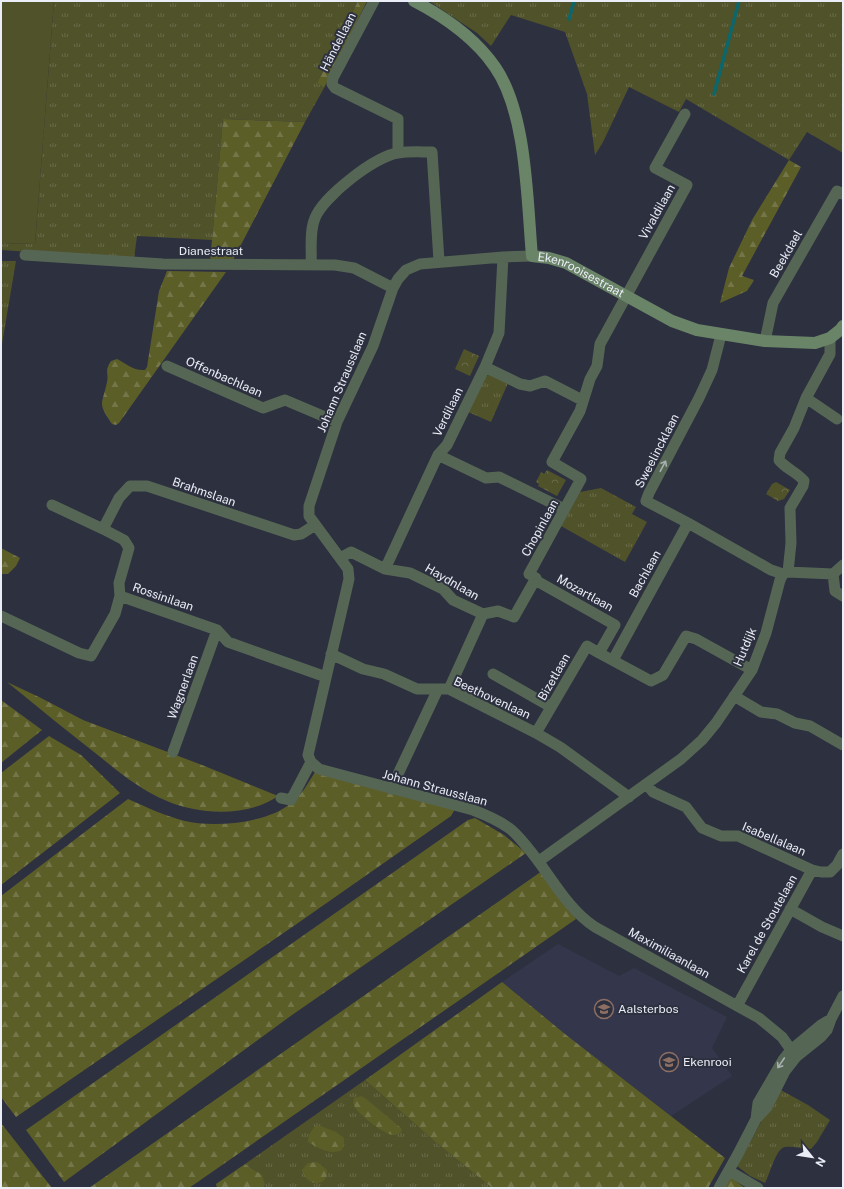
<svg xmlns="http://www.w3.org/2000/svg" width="844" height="1189" font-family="'Public Sans',sans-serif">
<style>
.built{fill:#34374c}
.grass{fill:url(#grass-tufts)}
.forest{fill:url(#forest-firs)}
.park{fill:url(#park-crowns)}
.garden{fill:#50522a}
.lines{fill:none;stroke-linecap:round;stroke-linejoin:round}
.stream{stroke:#0d666a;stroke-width:3.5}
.street{stroke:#566655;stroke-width:11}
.secondary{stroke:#6a8468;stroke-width:12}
.oneway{stroke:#a7b0ae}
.labels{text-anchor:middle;stroke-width:4;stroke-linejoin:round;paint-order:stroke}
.street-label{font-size:12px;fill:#eaecf6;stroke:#2d303f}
.poi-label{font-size:12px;fill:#eaecf6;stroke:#2d303f;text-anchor:start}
</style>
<defs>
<pattern id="grass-tufts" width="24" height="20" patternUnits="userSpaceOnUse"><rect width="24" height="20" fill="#50522a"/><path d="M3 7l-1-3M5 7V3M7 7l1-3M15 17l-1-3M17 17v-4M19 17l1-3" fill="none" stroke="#696b4a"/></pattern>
<pattern id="forest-firs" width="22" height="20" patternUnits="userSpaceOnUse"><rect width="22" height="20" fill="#5c5e28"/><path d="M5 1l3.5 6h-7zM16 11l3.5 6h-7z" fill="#747548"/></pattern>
<pattern id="park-crowns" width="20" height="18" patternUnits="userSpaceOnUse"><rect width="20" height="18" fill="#50522a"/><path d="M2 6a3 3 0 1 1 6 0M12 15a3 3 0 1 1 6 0" fill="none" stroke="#696b4a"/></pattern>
</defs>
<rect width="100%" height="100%" fill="#2d303f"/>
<!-- built -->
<path class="built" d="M558,944l61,32 15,-8 93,49 -15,31 20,28 -61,40 -106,-82 -63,-52z"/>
<!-- grass -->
<path class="grass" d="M54,1h304l-41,82 7,5 -19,34 -82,-3 -11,121 -75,-4 -3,23 -133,-9v-7l34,1z
M429,1h414v152l-36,-21 -18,28 -103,-61 -7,13 -50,-25 -26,55 -8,13 -8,-61 -22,-62 -54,-17 -20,31 -14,-13z
M1,261h15l-15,89z
M488,375h3l17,8 -17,39 -23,-10 17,-35z
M601,488l35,19 -4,7 15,8 -22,40 -64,-36 19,-34z
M365,1080l69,61 58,47h-228l1,-3 -9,-14 -11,-7z
M779,1089l29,16 22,15 -13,22 -6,7c-9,0 -18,-3 -26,-2 -9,1 -15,27 -20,36l-15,-7 -13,-10z"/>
<!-- forest -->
<path class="forest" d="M358,1h9l-43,87 -7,-5z
M223,119l82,3 -73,140h-22z
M789,160l12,7 -59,109 12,4 -7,11 -27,12 9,-35 23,-48z
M167,271l59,1 -107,151 -3,2 -4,-1c-15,-22 -10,-18 -5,-42 2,-10 -3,-10 4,-21l6,-2c10,5 16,12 28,11l2,-3 12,-76z
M1,548l19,10 -4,8 -8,8h-7z
M7,682l34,16 42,22 119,45 76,31c-29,21 -79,19 -111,5 -25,-10 -47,-28 -68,-45 -31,-24 -61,-49 -92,-74z
M1,700l41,30 -41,33z
M49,736l32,19 39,38 -119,92v-112z
M315,772l140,37 -4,7 -153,107 -282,194 -15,-20v-201l127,-97c18,8 37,17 57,22 28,7 84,2 106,-18 11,-8 17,-20 24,-31z
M475,818l29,17 22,18 -234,162 -228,167 -38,-52 442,-310z
M542,871l34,48 -387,269h-100z
M502,982l63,52 160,124 -17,30h-216l-58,-47 -69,-61z
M361,1096l4,2 36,30 1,3c-3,3 -6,4 -9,4 -10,-1 -38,-23 -40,-32l1,-5z
M1,1123l51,65h-51z
M318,1125l18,7 8,6v6l-2,6c-12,5 -22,-1 -32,-7l-2,-1c0,-7 4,-14 10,-17z
M317,1162l10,8c1,18 -21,17 -25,0l6,-7z
M245,1164l17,11 3,10 -1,3h-47l-1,-4z
M730,1177l15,11h-21z"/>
<!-- park -->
<path class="park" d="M464,349l15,7 -9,20 -15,-7z
M547,470l19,10 -9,16 -19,-10 1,-2 -3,-2 5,-10 3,2z
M776,482l14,8 -6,9 -6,2 -12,-7 6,-10z"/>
<!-- garden -->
<path class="garden" d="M1,1h53l-19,243 -34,-1z"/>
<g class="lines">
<!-- stream -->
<path class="stream" d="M569,19l5,-18
M714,94l25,-93"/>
<!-- street -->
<path class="street" d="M374,1l-41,77 -1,6 3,4 63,31v34
M25,255l138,9 172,1 19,3 39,20
M532,256l-29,1 -83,7 -14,6 -8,9 -5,9 -20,58 -36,76 -28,84v10l39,53 1,10 -41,176 3,7 8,7 154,41c13,5 25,10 36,18 7,5 13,13 19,20 22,26 38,60 67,79l164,91 23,19 14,20
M311,264c1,-14 -2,-32 4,-46 8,-21 60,-62 83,-65 11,-2 23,-1 34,-1l7,109
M721,335l-9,35 -13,28 -50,95 -3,8 42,22 83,47 12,4
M765,341l8,-38 64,-112 6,3
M167,366l96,42 22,-8 52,22
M485,367l35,17 10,2 15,-5 37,19
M806,398l31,21
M438,455l48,23 13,-1 65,32
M52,505l51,24 21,11 5,8 -10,35 1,13
M103,529l16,-31 11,-12h17l147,49 7,-1 14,-9
M340,558l11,-6 34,17 25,4 33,16 10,11 30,14
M385,569l53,-114 9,-10 38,-78 14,-34 4,-76
M788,572l3,-29 -1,-35 13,-22 1,-5c-7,-9 -18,-12 -25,-21l1,-7 14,-25 12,-30 24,-44v-16
M833,574l10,-9
M535,580l80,45 -16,28 52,28 12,-6 23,-39 10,3 56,31
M1,616l78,37 12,3 24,-42 5,-18 97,34 11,12 98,35
M331,654l32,15 21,5 33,15h32l87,44 24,14 69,50
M613,660l75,-137
M493,674l58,33
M449,689l34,-75 15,-3 16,6 22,-39 -7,-4 52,-95 -29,-17 28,-51 10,-32 7,-13 3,-22 87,-159 -32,-17 30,-54
M734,696l27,16 16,2 18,9 15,3 33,19
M536,733l51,-87 12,7
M173,752l44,-122
M647,785l6,7 33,15 16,21 19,8h17l74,34
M391,789l47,-100
M281,798l10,2 20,-38
M539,861l142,-102 21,-19 14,-17 36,-53 14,-37 14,-53 3,-6 5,-2 45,2 2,17 8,5
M790,909l32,18 21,9
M737,1006l75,-136 9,2h9l7,-7 6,-11
M756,1119l11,-12 18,-36 11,-14 25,-20 6,-7 4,-11 12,-23
M729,1171l29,17
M719,1188l19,-34 18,-35 2,-16 25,-43 8,-10 30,-25 10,-6"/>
<!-- secondary -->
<path class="secondary" id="s1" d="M414,1c31,16 61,37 81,66 32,46 32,134 37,189l17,2 17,5 106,58 25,9 68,11 50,2 15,-5 10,-8 3,-4"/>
</g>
<!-- one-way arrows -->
<defs><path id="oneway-shaft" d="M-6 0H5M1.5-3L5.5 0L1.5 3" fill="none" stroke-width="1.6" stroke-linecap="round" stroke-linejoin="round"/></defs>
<g class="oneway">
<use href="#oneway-shaft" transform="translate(663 466) rotate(-62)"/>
<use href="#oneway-shaft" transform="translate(781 1063) rotate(124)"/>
</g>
<!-- icons -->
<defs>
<symbol id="school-ring" viewBox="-11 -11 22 22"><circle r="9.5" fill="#2d303f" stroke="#8d6e63" stroke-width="1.5"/><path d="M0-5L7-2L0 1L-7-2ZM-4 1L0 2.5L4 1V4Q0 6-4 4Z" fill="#8d6e63"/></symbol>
</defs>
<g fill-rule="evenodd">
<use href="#school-ring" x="593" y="998" width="22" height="22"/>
<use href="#school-ring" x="658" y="1051" width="22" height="22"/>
</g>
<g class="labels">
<!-- street labels -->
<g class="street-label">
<text transform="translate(338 42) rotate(-63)" y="4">Händellaan</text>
<text transform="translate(657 212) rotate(-61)" y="4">Vivaldilaan</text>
<text x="211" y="255">Dianestraat</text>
<text transform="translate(786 254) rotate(-60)" y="4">Beekdael</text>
<text dy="4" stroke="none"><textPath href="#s1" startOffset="353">Ekenrooisestraat</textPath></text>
<text transform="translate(224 377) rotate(24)" y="4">Offenbachlaan</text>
<text transform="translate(342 382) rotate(-67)" y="4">Johann Strausslaan</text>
<text transform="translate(448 412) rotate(-64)" y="4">Verdilaan</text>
<text transform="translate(657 451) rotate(-63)" y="4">Sweelincklaan</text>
<text transform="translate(204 492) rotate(19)" y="4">Brahmslaan</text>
<text transform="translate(540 528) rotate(-61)" y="4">Chopinlaan</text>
<text transform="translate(645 574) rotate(-61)" y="4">Bachlaan</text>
<text transform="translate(452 582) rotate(30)" y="4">Haydnlaan</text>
<text transform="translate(585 593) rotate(29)" y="4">Mozartlaan</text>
<text transform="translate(163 597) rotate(19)" y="4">Rossinilaan</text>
<text transform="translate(745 647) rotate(-67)" y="4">Hutdijk</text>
<text transform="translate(554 677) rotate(-60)" y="4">Bizetlaan</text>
<text transform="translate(183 687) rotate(-70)" y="4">Wagnerlaan</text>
<text transform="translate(492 698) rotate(25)" y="4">Beethovenlaan</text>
<text transform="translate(435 788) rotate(15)" y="4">Johann Strausslaan</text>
<text transform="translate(774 839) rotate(23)" y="4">Isabellalaan</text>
<text transform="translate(767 924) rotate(-61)" y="4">Karel de Stoutelaan</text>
<text transform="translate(669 953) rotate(29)" y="4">Maximiliaanlaan</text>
</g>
<!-- poi labels -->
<g class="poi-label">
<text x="618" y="1013">Aalsterbos</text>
<text x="683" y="1066">Ekenrooi</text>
</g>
</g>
<!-- border -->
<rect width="844" height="1189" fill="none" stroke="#eaecf6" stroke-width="4"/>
<!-- north arrow -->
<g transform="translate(812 1157) rotate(120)" stroke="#2d303f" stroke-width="3" paint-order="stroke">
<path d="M0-3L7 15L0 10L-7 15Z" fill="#eaecf6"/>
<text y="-6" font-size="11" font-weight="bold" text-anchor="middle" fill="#eaecf6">N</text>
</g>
</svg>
